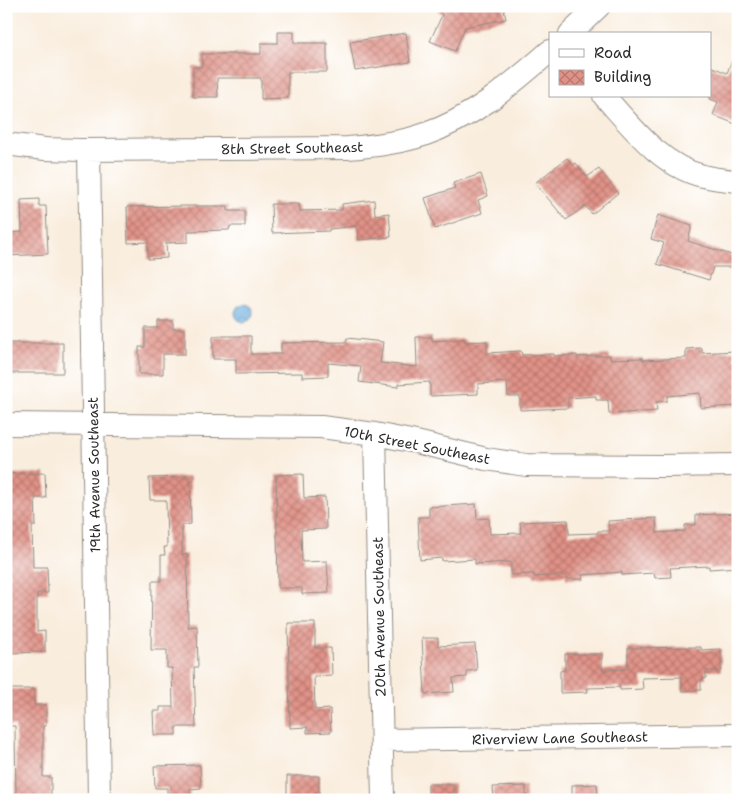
<svg xmlns="http://www.w3.org/2000/svg" width="744" height="806" font-family="'Shantell Sans',sans-serif">
<style>
.water{fill:url(#water-waves);stroke:#496c84}
.building{fill:url(#building-cross-hatch)}
.lines{fill:none;stroke-linecap:round;stroke-linejoin:round}
.minor-casing{stroke:#928c84;stroke-width:24}
.minor{stroke:#fff;stroke-width:22}
.labels{text-anchor:middle;stroke-width:5;stroke-linejoin:round;paint-order:stroke}
.street-label{font-size:14px;fill:#2b2b2b;stroke:#fff}
</style>
<defs>
<pattern id="water-waves" width="16" height="10" patternUnits="userSpaceOnUse" patternTransform="scale(1.25)"><rect width="16" height="10" fill="#67acdd"/><path d="M0 5q4-4 8 0t8 0" fill="none" stroke="#558cb3"/></pattern>
<pattern id="building-cross-hatch" width="8" height="8" patternUnits="userSpaceOnUse" patternTransform="scale(1.25)"><rect width="8" height="8" fill="#e19287"/><path d="M0 0l8 8M0 8l8-8" fill="none" stroke="#b7776f"/></pattern>
</defs>
<rect width="100%" height="100%" fill="#fff"/>
<filter id="ink" filterUnits="userSpaceOnUse"><feTurbulence type="fractalNoise" baseFrequency=".02" numOctaves="2"/><feDisplacementMap in="SourceGraphic" scale="10" xChannelSelector="R" yChannelSelector="G"/><feConvolveMatrix kernelMatrix="1 2 1 2 8 2 1 2 1" color-interpolation-filters="sRGB"/></filter>
<filter id="wash" filterUnits="userSpaceOnUse"><feTurbulence type="fractalNoise" baseFrequency=".0096" numOctaves="4" result="noise"/><feDisplacementMap in="SourceGraphic" scale="20" xChannelSelector="R" yChannelSelector="G"/><feGaussianBlur stdDeviation="1.12" result="paint"/><feColorMatrix in="noise" values="0 0 0 0 0 0 0 0 0 0 0 0 0 0 0 0 0 1.4 0 .05"/><feComposite in="paint" operator="in"/></filter>
<g filter="url(#wash)">
<rect width="100%" height="100%" fill="#f9eddd"/>
<!-- water -->
<path class="water" d="M235 313a9 9 0 1 1 18 0a9 9 0 1 1-18 0Z"/>
<g id="blocks">
<!-- building -->
<path class="building" d="M435,6h68l3,13 -41,8 -10,24 -25,-10 12,-26z
M278,32h16v11h33v29h-39v26l-27,1v-21h-44l1,19h-25v-30h9v-13h59v-11h17z
M406,33l4,29 -55,9 -5,-29z
M737,48l1,1v76l-25,-10 5,-13 -8,-3v-33l17,7z
M567,158l6,7 3,-2 11,14 12,-8 19,24 -26,21 -7,-8 -19,14 -31,-37z
M481,174l7,22 -10,4 4,13 -47,16 -10,-31 30,-10 -2,-5z
M39,199v7h7l2,48 -42,2v-23l16,-1 -1,-32z
M374,200l1,15 14,-2 2,24 -32,3 -2,-14 -28,3v2l-57,2 -1,-29h28l1,7 42,-1v-6z
M187,206h41v5h17v15h-15l-1,4 -41,1v11l-22,1 1,15 -19,1v-17l-20,1 -1,-36z
M658,215l34,11 -4,15 50,16v10h-25l-4,13 -52,-16 7,-21 -13,-4z
M158,321h15v8h12v25h-22v20h-24v-27h6v-19h13z
M213,336h38v18h30v-11l65,-1 1,-4 36,4 -3,21 37,4 -1,-30h16v4l32,-2 1,3 22,-1v12l34,-2 1,4 32,-1v2l23,-1v2l33,-2v4l33,-1v2l43,-2v-9l16,-1v5l33,-2v9l3,-1v47l-37,2 -1,-15 -33,3v5l-11,1 1,9 -48,3 -1,-14h-12v-4l-28,2v10l-48,2v-14h-12l-1,-14 -29,2v10l-48,2v-14l-32,2v3l-39,-5 2,-16 -33,-3v13l-26,1v-4l-66,1v-15h-23z
M6,343h57v30h-57z
M45,473l1,25h-11l1,28h-4l1,41h14l1,26h-11v39l8,-1v21l-38,1 -1,-179z
M303,474l1,24 21,-1 1,32 -25,1 1,32 25,-1 2,32 -27,1v-6h-24l-2,-113z
M190,477l1,47 -9,1v30l5,-1 1,73 9,-1 1,41h-4l2,60h-20v8h-22l-1,-24h7v-4h13l-1,-39h-5v-18h-16l1,-69h9v-26h4l-1,-8h3l-1,-47h-16l-1,-22z
M476,504l1,15 12,-1 1,16 31,-1 -1,-11 48,-2 1,14 29,-1v-2h11l-1,-10 48,-3 1,15 28,-2v-6h11v-10l42,-2v54l-29,2v-3l-39,2 1,9 -16,1 -1,-5 -32,2v-3l-40,3 1,4h-17v-4l-32,2v-3l-23,1v-13l-36,2v-5l-33,2v-3l-22,2 -2,-43h11v-10z
M288,623h27v25h16l1,28 -18,1 1,33 15,-1 1,23 -24,1v-6l-17,1z
M422,638h16v8l37,-2 2,26 -10,1v6l-14,1 1,14 -29,2z
M701,647v3l20,-1v22h-15v7l-5,1v11l-19,1v-14l-40,1 1,11 -23,1v-3l-33,1 1,4 -28,1v-22l5,-1v-16h37v16l26,-1v-21z
M6,689h28v16h12v21h-3v51h8v23h-35l-1,-74h-9z
M200,765l1,23 -11,1v11h-23v-12h-12l-1,-22z
M287,776h32v24h-32z
M428,784h26v16h-26z
M597,784l1,16h-26v-15z
M526,786v14h-32l-1,-13z"/>
</g>
</g>
<g filter="url(#ink)">
<use href="#blocks" fill-opacity="0" stroke="#928c84" stroke-width="1"/>
<g class="lines">
<defs>
<path id="minor" d="M570,34l29,-28
M604,96c28,31 57,70 99,80 11,3 23,4 35,5
M6,144l39,5 36,1 267,-2c26,-2 51,-5 75,-13 50,-17 88,-50 127,-84
M89,150l10,650
M6,424l315,3 54,7 41,8 70,17 40,6 135,1 77,-1
M375,434l8,366
M382,740l356,-5"/>
</defs>
<!-- minor casing -->
<use href="#minor" class="minor-casing"/>
<!-- minor -->
<use href="#minor" class="minor"/>
</g>
</g>
<g class="labels">
<!-- street labels -->
<g class="street-label">
<text transform="translate(292 148) rotate(-1)" y="5">8th Street Southeast</text>
<text transform="translate(417 445) rotate(11)" y="5">10th Street Southeast</text>
<text transform="translate(94 475) rotate(-91)" y="5">19th Avenue Southeast</text>
<text transform="translate(379 617) rotate(-91)" y="5">20th Avenue Southeast</text>
<text transform="translate(560 738) rotate(-1)" y="5">Riverview Lane Southeast</text>
</g>
</g>
<!-- margin -->
<rect width="744" height="806" fill="none" stroke="#fff" stroke-width="25"/>
<!-- legend -->
<rect x="549" y="32" width="162" height="65" fill="#ffffff" stroke="#aaaaaa"/>
<rect x="559" y="49" width="25" height="8" fill="#ffffff" stroke="#aaaaaa"/>
<text x="594" y="58" font-size="15" fill="#2b2b2b">Road</text>
<rect x="559" y="70" width="25" height="15" fill="url(#building-cross-hatch)" stroke="#aaaaaa"/>
<text x="594" y="82" font-size="15" fill="#2b2b2b">Building</text>
</svg>
